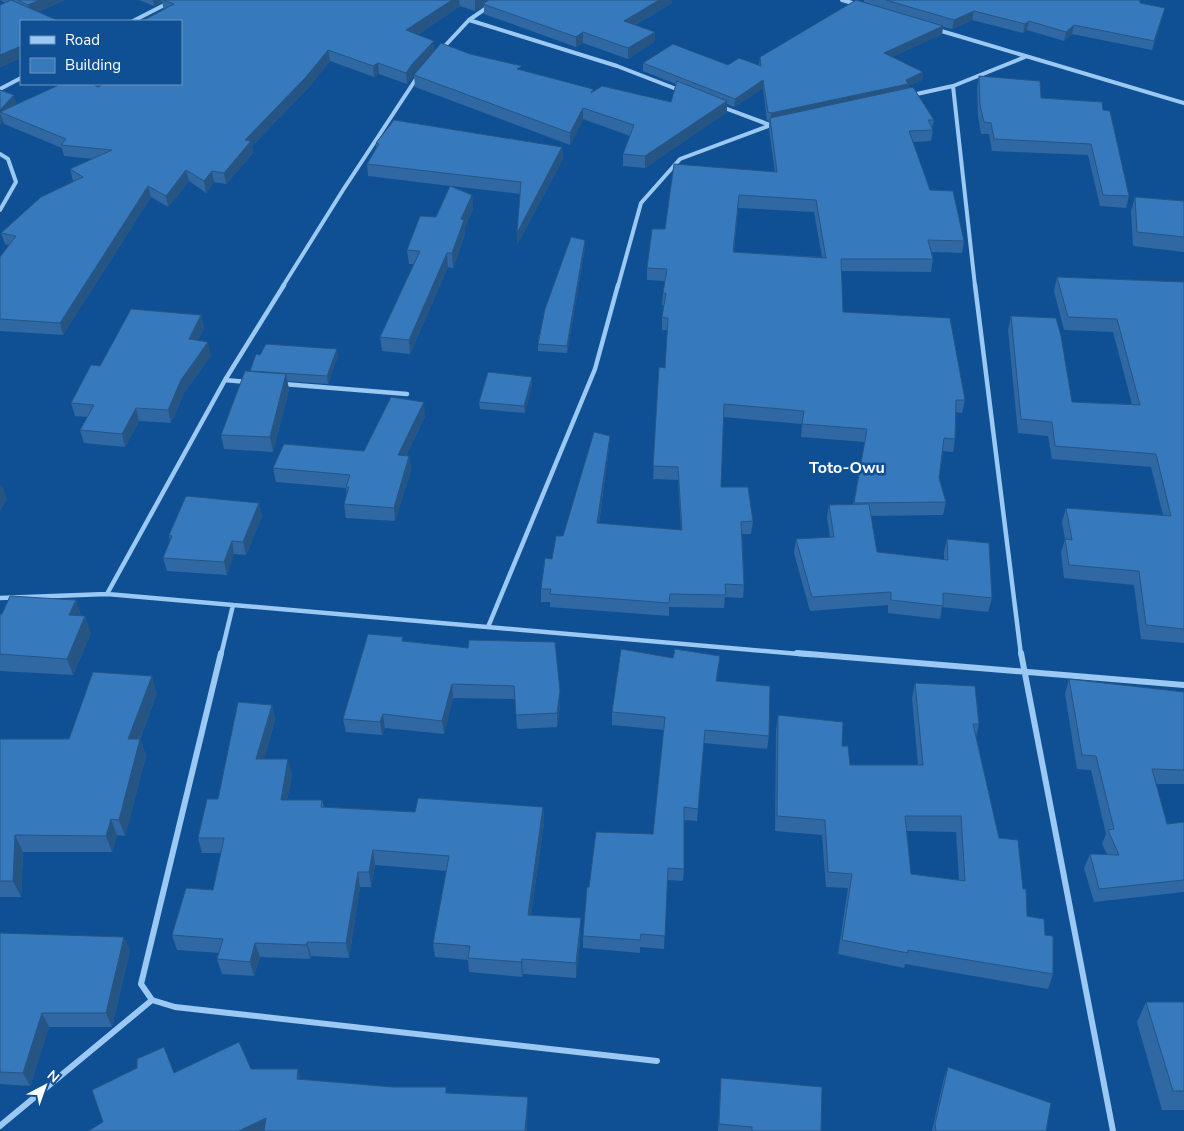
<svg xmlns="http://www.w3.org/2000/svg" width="1184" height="1131" font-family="'Nunito Sans',sans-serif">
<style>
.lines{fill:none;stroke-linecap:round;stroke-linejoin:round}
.street-far2{stroke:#9cc8f4;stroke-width:4}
.street-far1{stroke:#9cc8f4;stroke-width:4.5}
.street{stroke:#9cc8f4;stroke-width:6}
.wall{fill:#2f68a3;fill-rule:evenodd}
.shaded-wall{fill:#265584}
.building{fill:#3779bd;stroke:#265584;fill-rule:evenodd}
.labels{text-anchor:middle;stroke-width:5;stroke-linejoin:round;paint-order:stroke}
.quarter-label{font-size:16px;font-weight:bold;fill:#fff;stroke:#0f5094}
</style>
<rect width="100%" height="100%" fill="#0f5094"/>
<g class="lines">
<!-- street-far2 -->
<path class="street-far2" d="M842,0l14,4
M469,20l148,46 62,24
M133,21l41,-21
M938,30l246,73
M442,49l27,-29 29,-20
M953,86l22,200
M0,89l21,-11
M912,95l41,-9 72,-29
M722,107l48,18
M0,154l8,5 8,23 -16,28
M283,286l60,-96 75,-114
M618,286l23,-83 39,-44 94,-35"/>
<!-- street-far1 -->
<path class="street-far1" d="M975,285l46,370
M225,380l22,2
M283,384l124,10
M107,594l118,-214 59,-95
M0,598l107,-4 704,61
M488,627l107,-258 23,-84
M221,655l12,-50"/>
<!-- street -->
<path class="street" d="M221,653l-80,331 11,16 23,7 482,54
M797,653l387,32
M1021,653l92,478
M0,1126l152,-126"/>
</g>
<!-- wall -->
<path class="wall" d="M0,0h65l-27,12 -17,9v37l-21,9v-62l5,-2z
M139,0h533v3l-37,22 20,7 -1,10 -26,17 -45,-16 -7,4 -92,-33v-8l-9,5 -15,-5 -43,29 17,16 36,3 52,16 71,19v3l78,10 5,-18 -33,-13v-8l116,2 1,-8 104,-55v-2h276v3l25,5 -13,42 -80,-16 -8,7 -37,-11 -4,3 -51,-13 -20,9 -9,-2 -1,7 -50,23 31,15 -1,8 -14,6v2l26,32 -2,8 1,2 -2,11 -18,1 17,48 34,51 -2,12 -30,-1 1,7 -2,13 -90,-1 2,41 122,88 -3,13 -6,-1 -1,27 -2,13 -10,-1 -4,27 7,24 -3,13 -72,1 6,36 67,8v-8l3,-13 45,59 -4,14 -46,-5 -2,12 -52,-6v-8l-78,6 -16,-58 2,-14 34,-2 -3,-19 2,-13 24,-1 12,-62 -64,-5 1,-13 -79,-7 -2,70 32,34 -2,13h-9l2,51 -1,13 -18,-1 -1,11 -55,-1v9l-119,-9v-5h-9v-13l11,-30 57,-111 -10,76 82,6 -3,-50 -25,-1 6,-112 6,1 3,-38h-6v-13l2,-11 -2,-1 1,-12 2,-12 -18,-1v-12l18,-39 110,-57 -6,-42v-9l-2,-1 -4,-32 -29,19 -7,-3v8l-82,56 -22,-2v-12l7,-18 -47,-17 -13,26 -155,-58 -1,-12 11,-13 -11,12 -7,10 -28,-10 -5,3 -44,-16 -22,27 -56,58 1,7 -27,31 -12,-2 -8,11 -17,-12 -21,26 -17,-10 -88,138 -63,-4v-74l9,-12 -4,-1 -4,-11 73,-51 -1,-1 -3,-12 22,-10 -28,-3 -2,-8 -58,-24 -1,-3 -3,3v-34l16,15 82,-18 83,-3 -19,-82 -8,4zM738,208l76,4 8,45 -88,-5z
M979,76l62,22 62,12 26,86 -3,12 -26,-2 -12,-51 -96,-4 -3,-17h-8l-3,-18 -1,-29z
M376,143l186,4 1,12 -46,86 3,-51 -69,-8 21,9 1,14 -8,18v7l-12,34 -5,-1 -38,87 -28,-3 -2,-14 34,-73h-5l-2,-14 29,-33 14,-31 -82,-10 -1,-12 9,-16z
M1135,197l49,4v51l-51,-6 -2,-35z
M585,240v8l-18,105 -29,-2v-7z
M1057,277l127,5v361l-43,-4 -7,-54 -70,-7 -3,-25 4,-14 -3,-17 4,-14 97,7 -12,-48 -99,-8 -4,-23 -30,-3 -10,-103 3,-14 61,86 60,2 -19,-72 -49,-2 -10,-39z
M201,315l3,13 -6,12 13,15 -27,38 -13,30 -32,-2 -14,26 -41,-4 -4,-13 8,-13 -13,-1 -4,-13z
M260,355l78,1 -10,28 -41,-3 2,8 -16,63 -49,-3 -3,-14 29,-63v-1z
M532,377v7l-7,29 -45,-4 -1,-7z
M425,416l-19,40h3l2,14 -16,51 -49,-3 -2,-14 3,-9 -1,-7 -70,-6 -3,-14 91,-17z
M259,503l3,13 -16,39 -12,-1 -7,21 -60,-4 -4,-13 7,-17 -1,-6z
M76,600l5,16 10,17 -18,42 -73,-4v-57z
M404,641l64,7 92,57 -3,22 -40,2 -2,-30 -62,-1 -9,36 -59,-6 -3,7 -36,-3 -3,-13z
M720,656l-3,25 52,55 -2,13 -63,-6 -7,78 -13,-1v49l-1,12 -16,-1 -3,69 -24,-2v6l-57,-5v-12l6,-49 64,-53 11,-104 -52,-5v-13l61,-54z
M1069,679l115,13v92h-28l11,40 17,-2v70l-90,10 -10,-34 6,-14h17l-5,-10 4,-10 -15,-64 -14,-1 -12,-75z
M915,683l64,41 -3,13 23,101 24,51 4,27 18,19 8,39 -5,15 -143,-25 -1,4 -66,-14 10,-66 -22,-1 -4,-52 -47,-4 1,-101 2,-15 64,31 8,19h68l-6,-67zM907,831l49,1 3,48 -48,-6z
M157,693l-17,46 6,17 -21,80 -8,-1 -5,17h-89l-2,45h-21v-158h69z
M272,705l3,15 -11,39 28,15 -5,26h35l2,7 91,5 128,-5 1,15 -13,93 50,18 -5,45 -53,-4 -1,3 -53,-5 -1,-12 -33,-3 -2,-14 14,-72 -72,-6 -4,22h-11l-11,71 -38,-2 -1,3 -50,-2 -6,19 -32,-2 -5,-15 2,-6 -42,-3 -5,-15 41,-45 8,-37h-19l-4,-15 20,-39z
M0,933l130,17 -18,77h-63l-19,59 -30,-2z
M1146,1002h38v108h-22l-25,-88z
M948,1067l98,64h-114l12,-53z
M721,1078l100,53h-103l2,-40z"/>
<!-- shaded-wall -->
<path class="shaded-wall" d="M39,0h26l-34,15 -3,-10z
M153,0h8l1,2 -8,4z
M452,0h7l1,6 -53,35 -1,-11z
M476,0h17l-10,4 1,2 -9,5v-11z
M659,0h13v3l-48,28v-10z
M974,11l-2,9 -20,9 2,-9z
M1029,21l-2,9 -4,3 2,-9z
M1074,25l-2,9 -8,7 2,-9z
M943,26l-1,8 -59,27 1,-8z
M583,32v11l-7,4v-10z
M655,32l-1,10 -26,17v-11z
M434,41v11l-20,22 -7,10 -1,-11 7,-10z
M21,46v12l-21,9v-12z
M328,50l2,11 -22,27 -56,58 1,7 -27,31 -2,-11 21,-33z
M378,63l1,11 -5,3 -1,-11z
M923,72l-1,8 -14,6 -1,6 -137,29 1,-8 135,-33z
M763,80v8l-29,19 1,-8z
M14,95l3,11 -17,6 3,9 -3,3v-14z
M727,101v11l-82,56v-12z
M583,108v11l-13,26v-12z
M562,147l1,12 -46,86v-12z
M186,170l3,11 -21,26 -2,-11z
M212,171l2,11 -8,11 -2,-12z
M148,186l3,11 -88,138 -3,-12z
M472,195l1,14 -8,18v7l-12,34 -1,-15 9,-34z
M585,240v8l-18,105v-7z
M447,253l1,14 -38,87 -1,-14z
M201,315l3,13 -12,24 -3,-13z
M208,342l3,13 -27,38 -13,30 -3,-13 13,-30z
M337,349l1,7 -10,28 -1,-8z
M286,374l3,15 -16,63 -3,-15z
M532,377v7l-7,29 -1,-7z
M424,402l1,14 -25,53 -2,-14z
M136,408l3,13 -14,26 -3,-13z
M610,436l-1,12 -12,88v-13z
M409,456l2,14 -16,51 -1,-13z
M2,484l5,15 -7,12v-24z
M259,503l3,13 -16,39 -3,-13z
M232,541l2,13 -7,21 -3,-13z
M76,600l5,17 -12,-2z
M85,616l6,17 -18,42 -6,-16z
M720,656l-1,12 -4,26 1,-13z
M152,676l5,17 -24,63 -5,-17z
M452,684l1,14 -9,36 -2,-13z
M560,691v14l-3,22v-14z
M272,705l3,15 -15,54 -4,-15z
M383,714l2,14 -3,7 -2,-13z
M140,739l6,17 -21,80 -6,-16z
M288,759l4,15 -8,41 -3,-15z
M543,807l1,15 -15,107 -1,-14z
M111,819l6,16 -5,17 -6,-16z
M15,835l8,17 -2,45 -8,-16z
M373,850l2,15 -4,22 -2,-15z
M358,872l2,15 -11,71 -3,-15z
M581,918v15l-5,45v-15z
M124,937l6,13 -18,77 -6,-14z
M307,942l4,14 -1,3 -3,-14z
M255,943l5,14 -6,19 -4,-14z
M522,959l1,15 -1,3 -1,-15z
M42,1013l7,14 -19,59 -7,-13z
M298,1069l4,12 -5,-2z
M528,1097v12l-1,22h-2z
M266,1118v13h-27z"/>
<!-- building -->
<path class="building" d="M11,0l48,21h-38v25l-21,9v-50z
M18,0h21l-11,5z
M163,0h289l-46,30 28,11 -21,22 -7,10 -28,-10 -5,3 -45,-16 -22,27 -61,63 6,1 -27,32 -12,-2 -8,10 -18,-11 -20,26 -18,-10 -88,137 -60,-4v-62l16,-21 -15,-3 40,-36 42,-20 -13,-8 42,-19 -51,-5 5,-6 -66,-27 61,-28h31l6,3 6,-3h77v-63h-39l32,-17z
M489,0h170l-35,21 31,11 -27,16 -45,-16 -7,5 -93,-33z
M856,0l87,26 -59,27 39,19 -17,8 2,4 -137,29 -3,-1 -5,-32 -28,19 -92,-36 30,-19 55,21 11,-7 22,8 -1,-9z
M886,0h254v3l25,5 -11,33 -80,-16 -8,7 -37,-11 -4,3 -51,-13 -20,9z
M441,43l29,11 52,12 -5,3 76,20 -2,4 11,-7 69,16 6,-21 50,20 -82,55 -22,-2 11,-29 -51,-17 -13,25 -156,-58z
M979,76l61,5 1,17 61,4 1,8 7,1 19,85 -26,-1 -12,-51 -97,-5 -3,-16 -7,-1 -4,-17z
M913,87l21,33h-6l5,10 -24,1 21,59 23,1 11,50 -36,-1 5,19h-92l2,53 107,6 15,82h-9l-1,39 -11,-1 -5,40 7,24 -92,1 13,-74 -65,-5 2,-13 -80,-7 -3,83h27l5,34 -12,1 3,63 -19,-1 1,11 -56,-1 -1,9 -119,-9 1,-5h-10l4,-31 7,1 4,-23h7l31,-104 16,4 -13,87 85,7 -4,-63 -25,-1 6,-99 6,1 3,-50 -6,-1 4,-24h-3l4,-24 -20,-1 5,-39h13l9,-65 103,8 -7,-54zM739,195l77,5 10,58 -93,-6z
M0,90l14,5 -14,15z
M394,120l168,27 -45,86 4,-51 -154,-18 12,-20 -3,-1z
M450,186l22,9 -11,24 3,1 -12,33h-5l-38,87 -29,-3 40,-86 -13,-1 13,-34 16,1z
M1135,197l49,4v36l-47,-5z
M571,237l14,3 -18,106 -29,-2 7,-35z
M1057,277l127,5v347l-38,-4 -7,-54 -70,-6 -4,-26 7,1 -6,-32 105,8 -15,-62 -101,-8 -3,-24 -31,-3 -10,-103 45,2 5,18 11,66 68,3 -23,-86 -49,-2z
M131,309l70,6 -12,24 19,3 -27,38 -13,30 -32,-2 -14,26 -42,-4 14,-25 -23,-2 20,-38 9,1z
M266,344l71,5 -10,27 -77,-5 6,-17 4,1z
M245,371l41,3 -16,63 -49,-2z
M488,372l44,5 -8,29 -45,-4z
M391,397l33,5 -26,53 11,1 -15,52 -50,-4 5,-17h-3l4,-12 -77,-7 11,-24 80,7z
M186,496l73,7 -16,39 -11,-1 -8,21 -61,-4 9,-22 -3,-1z
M869,504l8,48 71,8 -1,-21 42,4 3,55 -49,-5v13l-52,-6v-8l-79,5 -16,-58 38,-2 -5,-32z
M10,596l66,4 -7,15 16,1 -18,43 -67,-5v-40h2z
M368,634l35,3 -1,4 66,7 1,-8 86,2 5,49 -3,22 -41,2 -2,-29 -62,-2 -10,37 -59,-7 -3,8 -37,-3z
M621,649l52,9 2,-9 45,7 -4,25 54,5 -1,50 -64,-6 -7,79 -14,-2v62l-16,-1 -3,68 -24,-2 -1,6 -57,-4 4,-49h2l7,-55 57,2 12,-117 -53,-5z
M93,672l59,4 -24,63h12l-21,81 -8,-1 -5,17 -91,-1 -2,46h-13v-142h69z
M1069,679l115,13v78l-32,-1 15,55 17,-2v58l-85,9 -9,-35 29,1 -11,-25 6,-1 -18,-73 -14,-1z
M915,683l60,3 4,38h-6l26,114 19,2 5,49h3l1,27 17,3 1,16 8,1v38l-145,-24v3l-66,-13 10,-66 -24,-2 -3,-52 -48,-4 1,-101 65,7 -1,24h6l2,19h73zM905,816h56l4,65 -54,-7z
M238,702l34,3 -16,54h32l-7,41h41l-1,7 94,5 3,-14 125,9 -15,108 53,3 -5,45 -54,-4 -1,3 -53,-4 2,-12 -37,-3 16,-87 -76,-6 -4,22h-11l-12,71 -39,-1v3l-52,-2 -5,19 -33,-3 6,-20 -51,-4 14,-47 27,2 11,-52h-26l9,-39h11z
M0,933l124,4 -18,76h-64l-19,60 -23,-1z
M1146,1002h38v89h-11z
M239,1042l12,27h47l-1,10 96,8h53v6l82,4 -3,34h-261l2,-13 -27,13h-151l15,-9 -11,-32 45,-22v-9l27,-12 10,26z
M948,1067l103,36 -5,28h-110l-1,-7z
M721,1078l101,9 -1,44h-69v-4l-33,-3z"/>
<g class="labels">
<!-- quarter labels -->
<g class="quarter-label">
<text x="847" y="473">Toto-Owu</text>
</g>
</g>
<!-- legend -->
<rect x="20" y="20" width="162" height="65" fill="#0f5094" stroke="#6f96bf"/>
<rect x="30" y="36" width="25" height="8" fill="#9cc8f4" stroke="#6f96bf"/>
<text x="65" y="45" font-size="15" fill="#ffffff">Road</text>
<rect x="30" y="58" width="25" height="15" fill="#3779bd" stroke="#6f96bf"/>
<text x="65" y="70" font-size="15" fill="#ffffff">Building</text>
<!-- north arrow -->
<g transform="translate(45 1086) rotate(41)" stroke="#0f5094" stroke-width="4" paint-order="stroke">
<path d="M0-4L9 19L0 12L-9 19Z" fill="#ffffff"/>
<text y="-8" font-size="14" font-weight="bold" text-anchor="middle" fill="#ffffff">N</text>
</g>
</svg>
